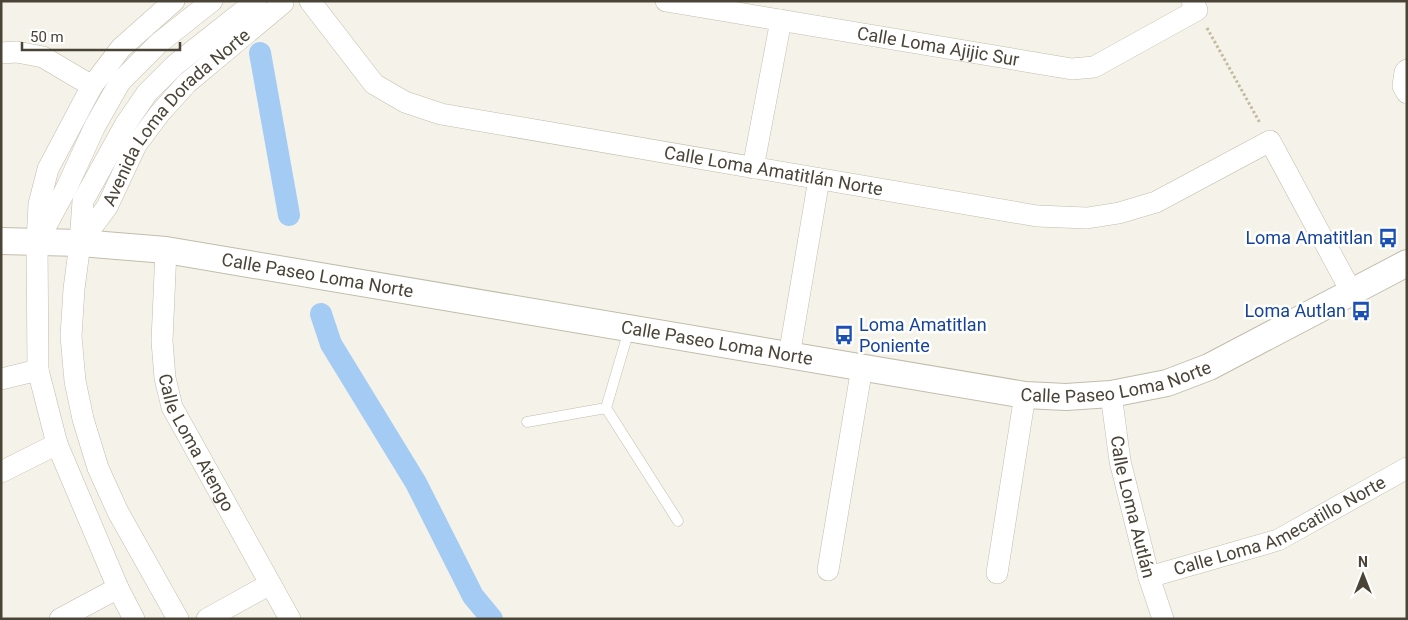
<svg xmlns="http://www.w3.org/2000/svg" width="1408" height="620" font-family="Roboto,sans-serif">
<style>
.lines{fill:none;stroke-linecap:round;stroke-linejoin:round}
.canal{stroke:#a3cbf4;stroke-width:22}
.service-casing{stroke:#c2bcab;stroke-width:11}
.minor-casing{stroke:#c2bcab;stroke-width:22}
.tertiary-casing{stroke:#c2bcab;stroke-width:28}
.path{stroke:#c4ba9c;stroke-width:3;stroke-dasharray:2.5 2.5;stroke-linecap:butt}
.service{stroke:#fff;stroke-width:10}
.minor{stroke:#fff;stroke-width:21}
.tertiary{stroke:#fff;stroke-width:26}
.labels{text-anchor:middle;stroke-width:5;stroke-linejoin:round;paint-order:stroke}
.street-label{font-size:18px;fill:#4a4437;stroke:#fff}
.transit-label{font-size:18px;fill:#164399;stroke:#fff;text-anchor:end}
</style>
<rect width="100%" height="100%" fill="#f5f3e9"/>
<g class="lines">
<!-- canal -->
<path class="canal" d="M260,53l29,162
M321,314l10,30 85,139 57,113 19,23"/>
<defs>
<path id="service" d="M629,330l-23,78 72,113
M527,422l79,-14"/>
<g id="minor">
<path id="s1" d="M310,1l64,83 31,18 36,12 596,102 50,2 32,-5 37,-11 114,-61 82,152"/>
<path id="s2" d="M666,1l406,68 22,-2 103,-57 -5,-9"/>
<path d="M1,53l16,-1 26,5 49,29"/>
<path d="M1407,70l-2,2 -2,14 4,7"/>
<path d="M753,168l28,-148"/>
<path d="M41,235l26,-48 28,-61 25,-44 39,-39 53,-42"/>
<path id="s3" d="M80,243l27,-36 29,-62 24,-32 27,-30 96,-80v-2"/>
<path id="s4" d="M166,250l-4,91 3,37 7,29 118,212"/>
<path d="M789,356l30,-177"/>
<path d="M1,379l37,-9"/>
<path id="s5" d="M1111,394l9,67 29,116 14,42"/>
<path d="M1,472l56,-28"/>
<path d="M828,570l34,-203"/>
<path d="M997,573l28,-178"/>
<path id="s6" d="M1149,577l129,-37 129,-72"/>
<path d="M60,619l58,-31"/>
<path d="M134,619l-16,-31 -61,-144 -19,-74 -1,-128 2,-38 9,-35 44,-83 29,-38 53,-47"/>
<path d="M178,619l-60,-107 -20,-44 -15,-49 -8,-38 -4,-45 3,-47 6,-46 3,-42 42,-76 22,-32 28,-28 81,-64"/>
<path d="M207,619l63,-35"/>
</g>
<g id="tertiary">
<path id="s7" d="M1,241l79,2 86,7 859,145 41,2 45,-3 56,-11 42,-16 198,-104"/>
</g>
</defs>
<!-- service casing -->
<use href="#service" class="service-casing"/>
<!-- minor casing -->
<use href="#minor" class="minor-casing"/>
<!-- tertiary casing -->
<use href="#tertiary" class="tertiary-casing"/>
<!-- path -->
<path class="path" d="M1207,28l53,95"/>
<!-- service -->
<use href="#service" class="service"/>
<!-- minor -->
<use href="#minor" class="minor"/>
<!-- tertiary -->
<use href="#tertiary" class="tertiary"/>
</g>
<!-- icons -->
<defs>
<symbol id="bus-bare" viewBox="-9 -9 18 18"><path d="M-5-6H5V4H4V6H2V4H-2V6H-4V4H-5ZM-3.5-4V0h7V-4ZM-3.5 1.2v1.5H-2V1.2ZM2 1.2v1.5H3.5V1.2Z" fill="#1a4fb4" stroke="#fff" stroke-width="2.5" paint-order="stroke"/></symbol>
</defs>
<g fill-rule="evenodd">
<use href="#bus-bare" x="1374" y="224" width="28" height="28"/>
<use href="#bus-bare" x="1347" y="297" width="28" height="28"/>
<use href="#bus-bare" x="830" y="321" width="28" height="28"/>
</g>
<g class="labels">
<!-- street labels -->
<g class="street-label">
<text dy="6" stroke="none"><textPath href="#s2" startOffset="276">Calle Loma Ajijic Sur</textPath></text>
<text dy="6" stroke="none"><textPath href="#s3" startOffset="160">Avenida Loma Dorada Norte</textPath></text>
<text dy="6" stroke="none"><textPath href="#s1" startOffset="516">Calle Loma Amatitlán Norte</textPath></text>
<text dy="6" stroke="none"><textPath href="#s7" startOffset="319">Calle Paseo Loma Norte</textPath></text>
<text dy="6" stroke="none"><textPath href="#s7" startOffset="724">Calle Paseo Loma Norte</textPath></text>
<text dy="6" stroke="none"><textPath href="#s7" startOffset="1129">Calle Paseo Loma Norte</textPath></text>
<text dy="6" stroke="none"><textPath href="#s4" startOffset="200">Calle Loma Atengo</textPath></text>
<text dy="6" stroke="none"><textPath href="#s5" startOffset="115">Calle Loma Autlán</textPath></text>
<text dy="6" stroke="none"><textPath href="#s6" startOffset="141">Calle Loma Amecatillo Norte</textPath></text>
</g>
<!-- transit labels -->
<g class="transit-label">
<text x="1373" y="244">Loma Amatitlan</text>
<text x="1346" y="317">Loma Autlan</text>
<text x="859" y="331" text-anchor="start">Loma Amatitlan<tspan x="859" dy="21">Poniente</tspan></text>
</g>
</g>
<!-- border -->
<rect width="1408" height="620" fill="none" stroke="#4a4437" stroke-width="5"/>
<!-- north arrow -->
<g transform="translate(1363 575)" stroke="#ffffff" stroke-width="4" paint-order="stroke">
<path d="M0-4L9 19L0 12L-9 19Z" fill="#4a4437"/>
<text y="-8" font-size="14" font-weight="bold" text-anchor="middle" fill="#4a4437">N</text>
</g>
<!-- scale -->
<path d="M22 42v8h158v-8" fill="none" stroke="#4a4437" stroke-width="2.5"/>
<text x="30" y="42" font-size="15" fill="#4a4437" stroke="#ffffff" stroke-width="4" paint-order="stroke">50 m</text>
</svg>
